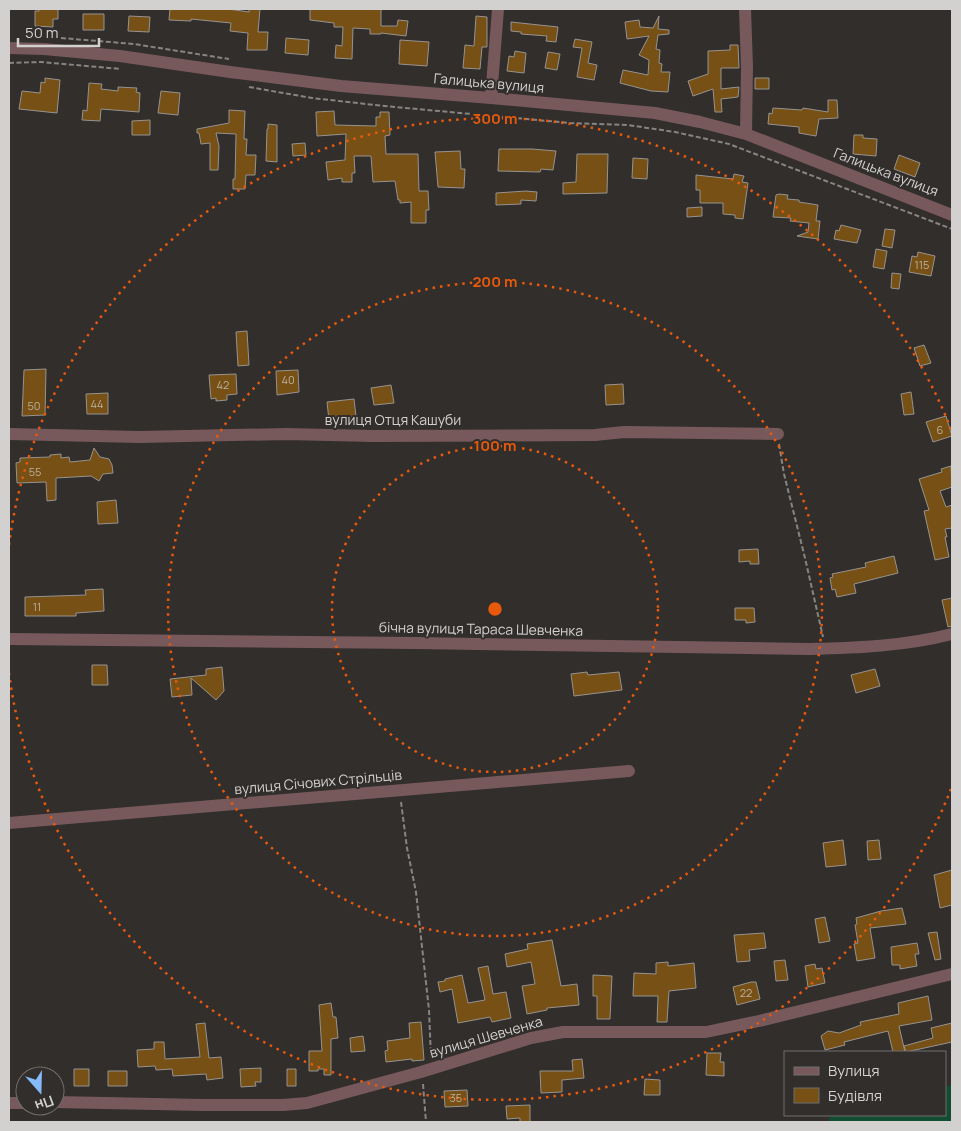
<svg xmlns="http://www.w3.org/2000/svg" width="961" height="1131" font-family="Manrope,sans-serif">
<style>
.green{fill:#124d32}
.building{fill:#775015;stroke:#969390}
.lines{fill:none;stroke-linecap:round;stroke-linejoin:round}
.path{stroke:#878583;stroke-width:2;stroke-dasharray:5 2.5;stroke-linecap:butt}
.minor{stroke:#77595b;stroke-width:12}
.ring{fill:none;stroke:#e8590c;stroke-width:2.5;stroke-dasharray:2.5 5}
.labels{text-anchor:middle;stroke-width:4;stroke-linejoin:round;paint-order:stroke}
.number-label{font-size:11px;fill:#bbb1a0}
.street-label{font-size:14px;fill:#d2d1cf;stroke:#312e2c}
.centre{fill:#e8590c;stroke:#312e2c;stroke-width:2.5}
.ring-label{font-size:15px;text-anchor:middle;font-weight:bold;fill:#e8590c;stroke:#312e2c;stroke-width:4;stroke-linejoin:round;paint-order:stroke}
</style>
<rect width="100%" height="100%" fill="#312e2c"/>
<!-- green -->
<path class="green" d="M952,1085v37h-122l-1,-5 10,-2h106v-28z"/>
<!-- building -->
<path class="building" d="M39,9h19v10h-5v8l-18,-1v-15h4z
M170,9h58l21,3v-3h11l-2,23h10l-1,18h-20l1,-17 -18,-2 1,-8 -40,-4v2l-22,-1z
M310,9h71v17h16l1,-6 10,1 -2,15 -25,-3v1h-11v-5l-17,-1 -1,31 -17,-1 1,-13 6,1 1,-19h-9v-4l-24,-3z
M83,14h21v16h-21z
M129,16l21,1 -1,15 -21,-1z
M476,16l11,1v30h-5l-2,22 -17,-1 2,-23 9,1z
M659,16l-1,13 11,1v4l-11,1 -2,14 4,1 -1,13 3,1 -1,8h9l-2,20 -17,-1 -31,-8 3,-13 25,5 1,-15 -10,-5 10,-19 -22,3 -2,-17 14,-2 1,7 13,1z
M511,22l47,5 -2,15 -10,-1 1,-5 -26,-2v-2l-10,-1z
M286,38l23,2 -1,15 -23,-2z
M575,39l17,3 -4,21 9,2 -3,15 -17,-3 5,-29 -9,-1z
M400,40l29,2 -2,24 -28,-2z
M730,45h8l1,23h-18v21l18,-2 -1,10 -17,2 1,13h-7l-2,-23 -20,7 -5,-15 20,-7v-23l22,-1z
M515,51l11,2 -2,20 -17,-2 2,-15 5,1z
M548,52l12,2 -3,16 -12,-2z
M45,78l15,2 -3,33 -38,-4 3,-18 18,2 1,-11 4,1z
M755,78h14v11h-14z
M89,83l13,1 -1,5 17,2v-4l19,1 -1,4 4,1 -1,19 -38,-3 -1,12 -18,-1 1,-10 4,1z
M161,91l19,2 -2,22 -20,-2z
M828,100h9l1,18 -19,1 -3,17 -17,-3v-6l-31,-3 1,-11 3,1 1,-6 29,2 1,-2 25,4z
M229,110l16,1 -1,28h3l-1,16h10l-1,20h-9l-1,14h-12v-10h2l1,-45 -20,-1 3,13 -1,24h-8v-27l-9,1 -2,-11h-2v-4l32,-6z
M334,111l1,14 41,1v-9h4v-5h9l1,23 -5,1 1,18h32l1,37h9l1,19h-3v13h-15v-21l-11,1v-3h-2l-3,-19 -22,1 -2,-26h-17l1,17h-3v9h-10v-4l-14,2 -2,-18 19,-2 1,-26 -29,2 -1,-24z
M150,120v15h-18v-14z
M268,124l9,1v37l-11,-1 1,-32h1z
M854,135h9v3l14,1 -1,17 -23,-2z
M305,143l1,12 -13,1 -1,-12z
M499,149h33l24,2 -3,19 -12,-1 -1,3 -42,-1z
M460,151l1,18h4l-1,19 -26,-1 -3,-35z
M577,154h31l-1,39 -44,1v-11l13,-1z
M899,155l21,8 -5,14 -21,-8z
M633,158l15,1 -1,20 -15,-1z
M734,174l10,2 -2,6 6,1 -5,36 -8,-1v-3l-12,-1v-11h-23v-13h-4v-15l37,4z
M526,191l11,1 -1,9 -15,-1v4l-25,1v-12z
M779,194l9,1 -1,4 12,1v2l19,3 -2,16h4l-2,18 -21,-3 11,-4 1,-9 -19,-2 1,-3 -18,-1 3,-22z
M702,207v9l-15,1v-9z
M841,225l20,5 -4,13 -23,-4 2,-9 3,1z
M885,229l10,1 -3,18 -10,-2z
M876,249l11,2 -3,18 -11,-2z
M918,252l17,4 -4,20 -22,-4 3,-16 5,1z
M892,273l9,1 -2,15 -8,-1z
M247,331l2,34 -11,1 -2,-34z
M924,345l7,18 -11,3 -6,-18z
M46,369l-1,46 -23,1 2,-46z
M298,370l1,22 -22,3 -1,-24z
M236,374l1,20 -10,1v5l-11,1v-3l-5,1 -2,-24z
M623,384l1,20 -18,1 -1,-20z
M391,385l3,18 -20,2 -3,-17z
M911,392l3,22 -10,1 -3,-21z
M108,393v21h-21l-1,-20z
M354,399l2,17 -9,1v1l-4,1v2l-10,1v-2h-4l-2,-18z
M946,416l6,20 -19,6 -7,-20z
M94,448l6,9 9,2 3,6 1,8 -10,1 -4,7 -8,-5 -35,2v22l-9,1 -1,-19 -29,1 -1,-20 4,-1v-4l30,-1v-2l11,-1v4l8,-1 1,5 20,-2z
M951,466l1,21 -12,4 6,16 6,-2v23l-7,1 2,8h-2l4,20 -14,3 -11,-49 5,-1 -10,-31 23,-7 -1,-3z
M116,500l2,23 -20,1 -1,-22z
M758,549l1,15h-9v-3l-11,1v-12z
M894,556l4,17 -44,11 2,9 -19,4 -2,-8 -3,1 -2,-12 3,-1 -1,-3 34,-7 -1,-4z
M103,589l1,22 -28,2v3h-51v-19l61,-2 -1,-5z
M952,598v28l-4,1 -6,-27z
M735,608h19l1,14 -9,1v-3h-11z
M92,665h15l1,20h-16z
M222,667l2,24 -8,9 -25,-22 1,17 -20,2 -2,-18 36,-4v-6z
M875,669l5,17 -24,7 -5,-18z
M587,672l1,3 31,-3 3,18 -48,6 -3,-22z
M843,840l3,25 -20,2 -3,-24z
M879,840l2,19 -13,1 -1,-19z
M952,870v35l-12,3 -6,-33z
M902,908l4,16 -36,4 5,30 -18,3 -3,-17 4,-1 -3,-18 2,-1 -1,-6 25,-7z
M825,917l5,24 -11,2 -4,-24z
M937,932l4,27 -6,1 -7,-27z
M764,933l2,15 -17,2 1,11 -13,1 -3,-27z
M552,940l9,46 16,-2 2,21 -32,3v2l-20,4 -5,-28 13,-2 -4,-22 -24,5 -2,-13 23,-5 -1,-5z
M917,943l2,11h-4l2,12 -17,3v-4h-8l-1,-18z
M785,960l3,20 -12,1 -2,-20z
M668,962v4l26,-3 2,25 -27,3 -2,31h-10l1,-26h-25l1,-23 22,1v-11z
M815,964l1,5 6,-1 3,15 -17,4 -3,-21z
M488,966l5,28 13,-2 5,26 -19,4 -2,-5 -32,6 -6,-34 -12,3 -2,-10 7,-1v-2l17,-4 6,28 17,-3 -7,-32z
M593,975l19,1 -2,43h-13v-23h-4z
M751,982h5l4,17 -23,6 -4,-18z
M928,996l4,24 -33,6 6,26h-12l-5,-21 -44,11 1,3 -20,5 -4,-14 7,-5 11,2 22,-8 -1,-3 39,-8 -1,-11z
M331,1003l2,14h3l2,21 -7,1v36h-7v-6h-6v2h-9v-20h13l-3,-46z
M421,1022l3,38 -12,1v-2l-26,3 -1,-11 3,-1 -1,-9 23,-3 -1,-15z
M205,1023l4,35 12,-1 2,21 -16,2 -1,-6 -33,2 -1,-7 -16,1 -1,-4 -17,1 -1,-17 17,-1v-7h10l1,17 35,-2 -4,-33z
M952,1023v19l-46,10 -2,-6 29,-8 -2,-10z
M363,1036l2,15 -14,1 -1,-14z
M707,1053h14l-1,9h4v14l-18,-1z
M582,1059l2,19 -22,2v12l-21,1 -1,-22h33l-1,-11z
M261,1068v14h-6l1,4 -15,1 -1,-18z
M74,1069h15v17h-15z
M287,1069h9v17h-9z
M108,1071h19v15h-19z
M645,1079l15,1v15h-16z
M467,1090l1,16 -23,1 -1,-16z
M530,1105v17h-10v-4l-13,1 -1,-13z"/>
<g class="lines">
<!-- path -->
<path class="path" d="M61,38l73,6 95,15
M9,63l32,-1 80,7
M249,87l63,11 72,8 186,17 58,2 47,7 54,12 223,85
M779,444l5,30 21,84 18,79
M401,802l6,46 9,44 13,118 2,48
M423,1084l3,38"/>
<!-- minor -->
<path class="minor" d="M745,9l2,58 -1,67
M9,48l35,1 76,7 110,16 111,14 150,12 164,15 45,9 46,12 206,81
M491,98l7,-89
M9,434l130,3 147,-3 87,2 222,-1 29,-3 154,2
M9,639l406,4 394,6c48,-1 96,-3 143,-15
M9,823l620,-52
M55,1102l148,3h80l24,-2 114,-31 110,-34 32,-6h143l53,-11 193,-47
M9,1103h16"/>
</g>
<!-- distance rings -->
<g class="ring">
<circle cx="495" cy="609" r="163"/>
<circle cx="495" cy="609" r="327"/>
<path d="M951 789A490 490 0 0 1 9 673M9 545A490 490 0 0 1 951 429"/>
</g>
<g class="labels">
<!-- number labels -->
<g class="number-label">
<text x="922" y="269">115</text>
<text x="288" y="384">40</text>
<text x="223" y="389">42</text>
<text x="97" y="408">44</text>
<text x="34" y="410">50</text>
<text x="940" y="434">6</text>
<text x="35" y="476">55</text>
<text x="37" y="611">11</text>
<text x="746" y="997">22</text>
<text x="456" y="1102">35</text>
</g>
<!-- street labels -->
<g class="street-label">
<text transform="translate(489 83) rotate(5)" y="5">Галицька вулиця</text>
<text transform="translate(886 172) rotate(21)" y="5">Галицька вулиця</text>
<text x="393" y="425">вулиця Отця Кашуби</text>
<text transform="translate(481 629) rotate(1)" y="5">бічна вулиця Тараса Шевченка</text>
<text transform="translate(318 782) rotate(-5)" y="5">вулиця Січових Стрільців</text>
<text transform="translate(486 1037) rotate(-16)" y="5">вулиця Шевченка</text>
</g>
</g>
<circle cx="495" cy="609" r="8" class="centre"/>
<g class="ring-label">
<text x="495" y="124">300 m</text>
<text x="495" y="287">200 m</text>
<text x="495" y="451">100 m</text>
</g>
<!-- border -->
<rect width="961" height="1131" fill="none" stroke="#d2d1cf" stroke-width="20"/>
<!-- legend -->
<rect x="784" y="1051" width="162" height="65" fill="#312e2c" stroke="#716f6d"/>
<rect x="794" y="1067" width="25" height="8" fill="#77595b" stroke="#716f6d"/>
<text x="828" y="1076" font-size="15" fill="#d2d1cf">Вулиця</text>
<rect x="794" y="1088" width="25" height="15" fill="#775015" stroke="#716f6d"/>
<text x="828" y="1101" font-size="15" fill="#d2d1cf">Будівля</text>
<!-- north arrow -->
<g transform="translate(40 1091) rotate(160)"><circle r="24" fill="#312e2c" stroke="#716f6d"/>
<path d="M0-4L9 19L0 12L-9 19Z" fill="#86bbfb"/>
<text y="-8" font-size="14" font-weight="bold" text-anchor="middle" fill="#d2d1cf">Пн</text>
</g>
<!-- scale -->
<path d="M18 38v8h81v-8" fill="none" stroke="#d2d1cf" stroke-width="2.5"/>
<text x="25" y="38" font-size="15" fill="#d2d1cf" stroke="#312e2c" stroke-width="4" paint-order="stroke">50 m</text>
</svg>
